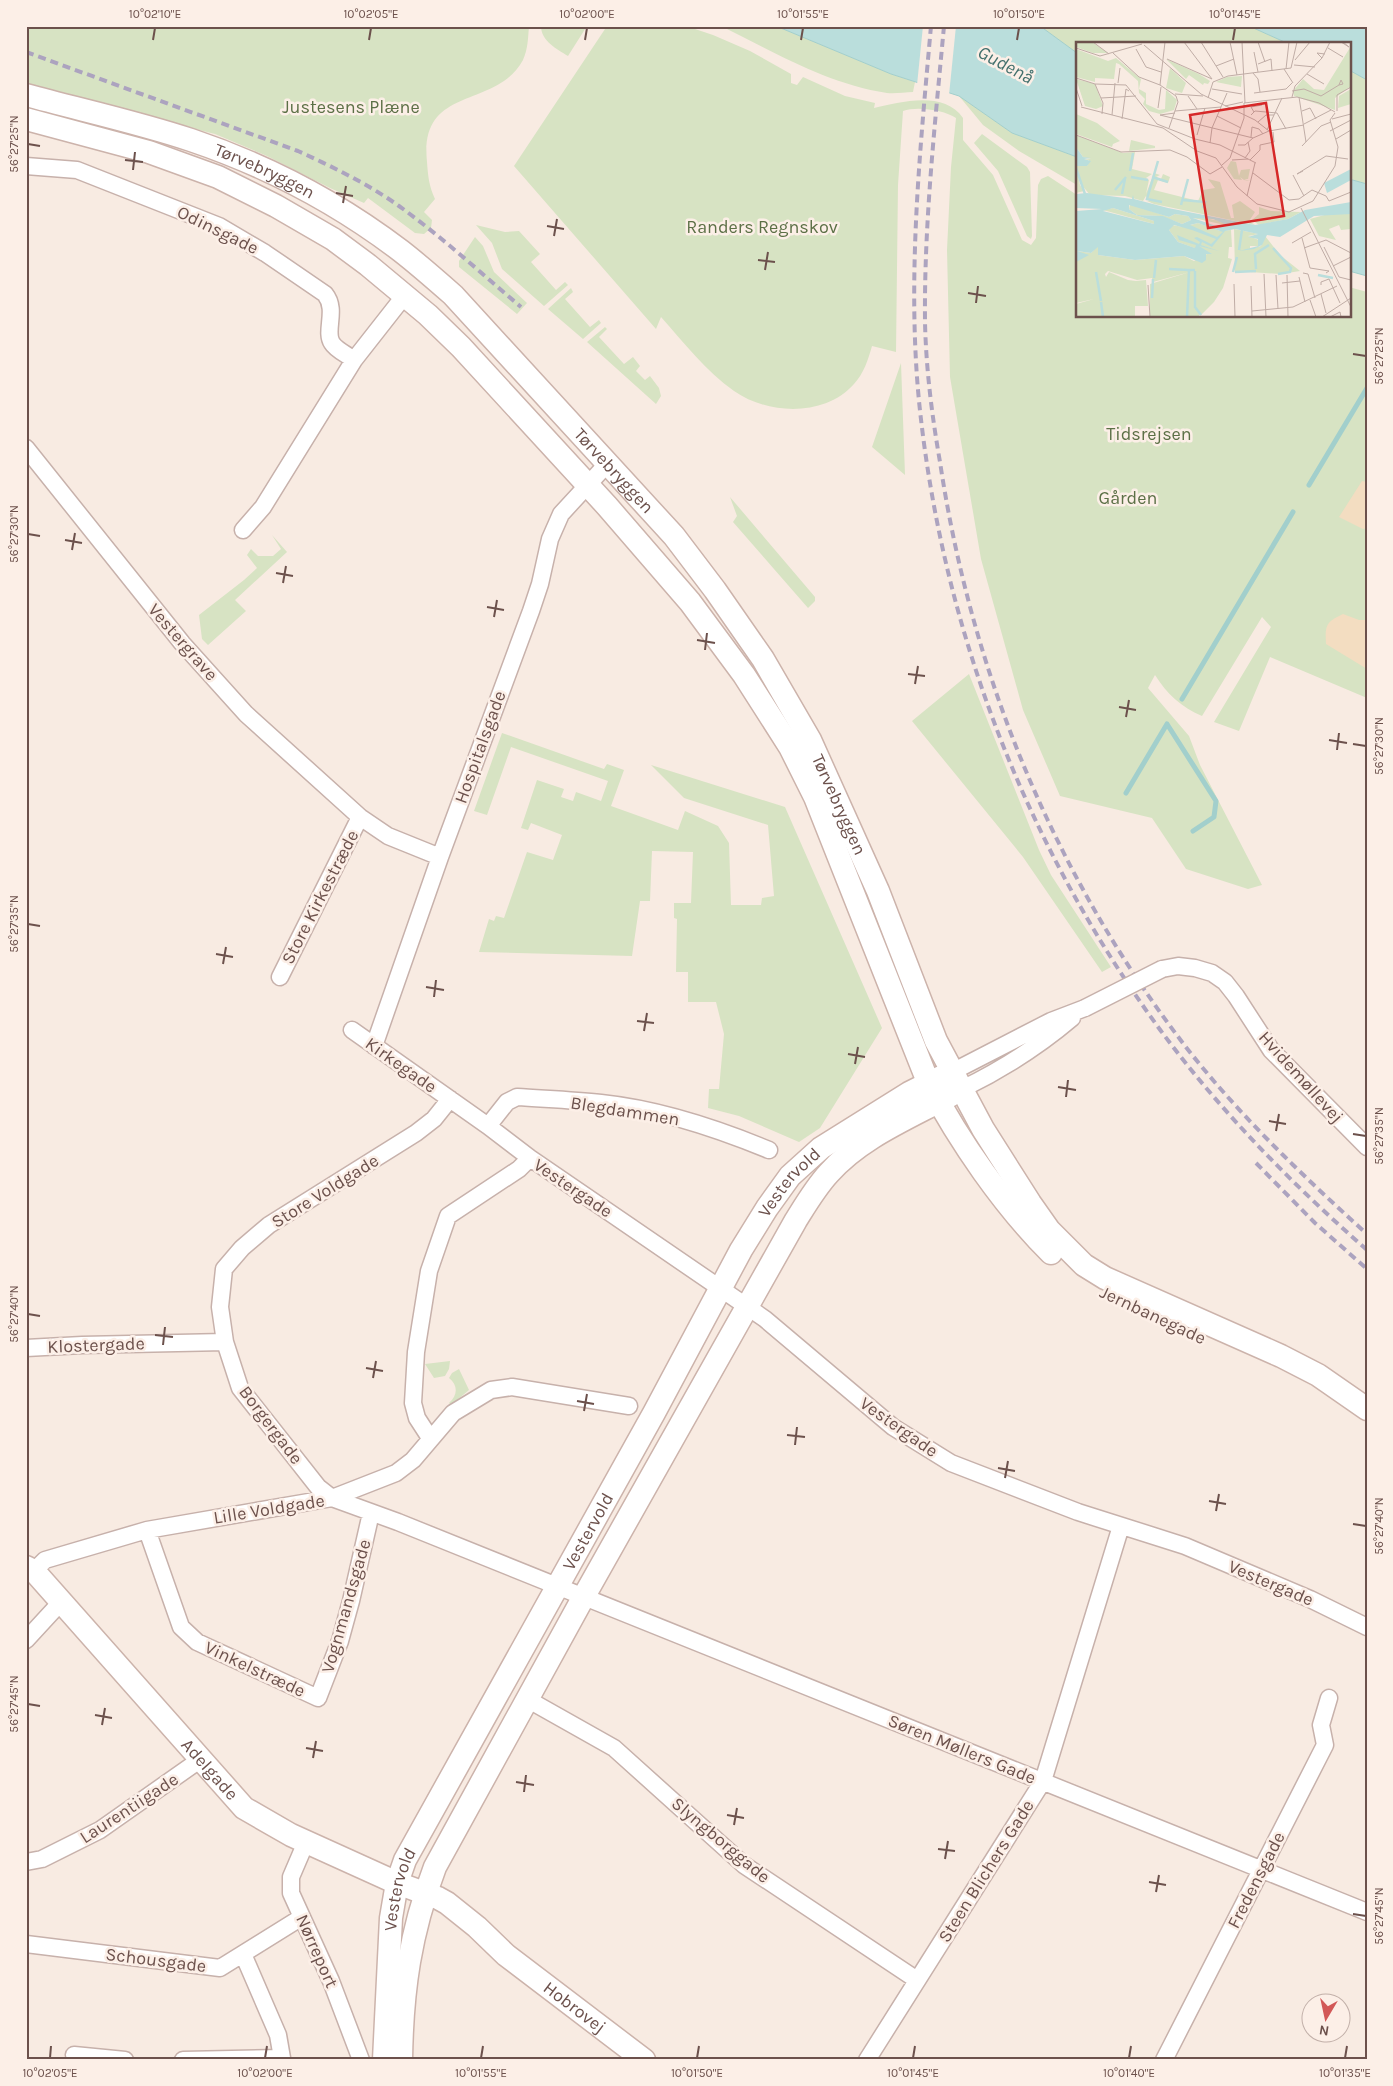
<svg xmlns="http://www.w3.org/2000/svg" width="1393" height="2086" font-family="Karla,sans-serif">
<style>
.green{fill:#d7e3c3}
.sand{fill:#f3ddc1}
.water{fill:#badedc;stroke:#a2cfcc}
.pier{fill:#f8ebe2}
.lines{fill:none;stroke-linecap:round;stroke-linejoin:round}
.stream{stroke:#a2cfcc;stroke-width:5}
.street-casing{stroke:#c7b1ab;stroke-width:19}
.secondary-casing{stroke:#ccb3ab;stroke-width:25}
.street{stroke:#fff;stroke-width:16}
.secondary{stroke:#fff;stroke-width:22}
.rail{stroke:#aca3bf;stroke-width:4;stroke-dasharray:8 5;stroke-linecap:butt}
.street-bridge-casing{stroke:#c7b1ab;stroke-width:19;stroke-linecap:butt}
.street-bridge{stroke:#fff;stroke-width:16}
.ticks{fill:none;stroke:#6c514c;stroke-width:2}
.labels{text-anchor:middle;stroke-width:5;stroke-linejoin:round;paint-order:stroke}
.park-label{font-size:18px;fill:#5c7046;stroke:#fcefe7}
.street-label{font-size:18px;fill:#6c514c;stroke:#fcefe7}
.water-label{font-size:19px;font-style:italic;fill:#43706d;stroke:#fcefe7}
.inset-river{fill:none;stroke:#badedc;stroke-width:2.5}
.inset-road{fill:none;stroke:#c0ada6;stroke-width:1}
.view{fill:#d62828;fill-opacity:0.15;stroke:#d62828;stroke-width:2.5}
.inset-edge{fill:none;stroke:#6c514c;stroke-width:2.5}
.neatline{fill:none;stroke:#6c514c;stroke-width:2}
.ticks-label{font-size:12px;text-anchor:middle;fill:#6c514c}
</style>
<rect width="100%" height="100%" fill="#f8ebe2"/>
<!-- green -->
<path class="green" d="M26,26h503c-1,12 -1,23 -6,34 -27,50 -104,24 -96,102 1,14 2,24 8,37l-11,13 8,8 -1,8 -7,6 -9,-1 -47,-35 -4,5 -34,-15 -63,-32 -52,-22 -189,-48z
M541,26h46l-19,30c-11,-7 -27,-15 -27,-30z
M607,26h79l27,9 37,16 41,23v9l6,2 6,-8 42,19 30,7 -1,5c26,-6 70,-18 89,10v22l30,35 29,65 9,5 5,-7 2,-53 3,-6 7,-3 29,19v121h272v-29l18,5v406l-97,-41 -31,74 -25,-9 57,-95 -9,-10 -60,99c-21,-9 -35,-22 -47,-41l-7,13 41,48 11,29 62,120 -14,4 -62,-20 -34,-51 -92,-22 -37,-86 -42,-151 -31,-182 -3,-127 4,-83 5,-49c-12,-8 -39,-12 -53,-7l-5,74 -2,167 -24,-6c-4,14 -8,27 -18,38 -29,33 -86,31 -120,7 -28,-20 -50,-48 -73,-74l-5,12 -142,-163z
M721,26h55l115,48 24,8 -2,10c-8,0 -18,2 -26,1 -60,-9 -113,-41 -166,-67z
M1040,26h209l40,18h-212v9z
M1349,70l18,10v104l-18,-5z
M959,96l53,37 65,24v28l-58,-34 -36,-26z
M982,134l45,33 3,5 2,64 -1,3 -4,-3 -29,-65 -24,-28z
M476,225l29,7 14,-1 21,23 -9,8 25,28 9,-8 3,3 -24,21 -42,-37 -10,-26z
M475,237l8,9 11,26 33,31 -10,11 -58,-47v-6z
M571,288l2,4 -8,7 25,28 9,-7 2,3 -18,16 -35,-30z
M605,327l2,2 -8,8 25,27 9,-7 7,9 -4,5 9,9 5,-4 9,12 2,8 -5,8 -69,-62z
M901,363l4,112 -33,-28z
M730,497l85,100v4l-7,7 -75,-86 4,-6z
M272,535l15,17 -52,48 11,11 -38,34 -6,-6 -3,-24 45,-35 13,-12 -10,-13 4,-6 7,7h15l8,-7z
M969,674l70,176 12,25 60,92 -9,5 -79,-115 -111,-136z
M502,733l102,36 3,-5 17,6 -13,36 67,24 7,-19 33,15 11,17 2,62h30l1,-7 12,-2 -6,-71 -84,-27 -33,-33 134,42 97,221 -62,100 -21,14 -60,-26 -31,-8 1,-19h10l5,-55 -8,-32h-28v-30h-12l1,-53 -3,-1v-15h17l2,-51 -41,-1 -2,50h-10l-8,55 -153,-4 10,-33 5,2 2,-5 8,2 23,-66 26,8 9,-25 -31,-12 -3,7 -7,-2 16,-48 27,9 -3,8 12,4 3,-9 25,9 7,-20 -97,-34 -24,68 -13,-4z
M450,1361l-1,8 -4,7 -11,2 -9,-14z
M459,1369l10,21 -18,15 -2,-2c9,-8 9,-18 0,-25l3,-5z"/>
<!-- sand -->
<path class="sand" d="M1362,481l5,1v46l-4,1 -24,-12z
M1343,614l16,6h8v49l-41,-25c-1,-19 0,-22 17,-30z"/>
<!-- water -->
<path class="water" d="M776,26h264l37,27v104l-65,-24 -53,-37 -68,-22z
M1249,26h118v54l-18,-10v-26h-60z
M1349,179l18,5v92l-18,-5z"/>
<!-- pier -->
<path class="pier" d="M923,26h33l-7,69 -32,-10z"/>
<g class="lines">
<!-- stream -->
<path class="stream" d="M1309,485l58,-97
M1182,699l111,-187
M1126,793l41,-69 49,77 -2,16 -21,14"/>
<defs>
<path id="street" d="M26,166l51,4 142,56 46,27 60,41c13,16 -1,37 7,49 4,7 16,12 22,17
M26,448l156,195 64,71 114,103 28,19 52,21
M243,530l20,-23 91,-147 51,-65
M1162,969l16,-3 17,2 17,5 13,9 11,14 35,54 96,97
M280,977l80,-160
M352,1030l136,96 42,32 235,161 128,108 58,36 127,49 107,34 125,53 57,28
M374,1046l66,-189 91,-246 9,-27 10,-45 11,-25 47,-51
M952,1072l99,-51 34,-13
M962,1089c39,-19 77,-43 110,-71
M488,1126l19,-24 10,-5c28,2 56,3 84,6 57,6 115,25 168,47
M26,1348l56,-3 143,-3
M430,1438l-13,-20 -4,-15 3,-51 13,-81 19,-55 71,-47 11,-11
M332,1498l-14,-11 -78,-99 -15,-46 -5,-35 4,-38 18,-21 27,-23 147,-92 18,-14 16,-20
M332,1498l64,-25 17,-13 40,-47 38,-23 21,-3 117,19
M147,1530l34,97 16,15 121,56 22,-57 11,-40 20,-88
M34,1571l11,-11 102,-30 185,-32 66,24 969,390
M26,1640l35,-38
M527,1699l87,49 130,117 173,115
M306,1842l-15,35v16l40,88 30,79
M26,1862l16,-3 58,-29 101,-71
M26,1944l194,24 82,-51
M74,2055l51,5
M183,2060l99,-2 -4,-23 -35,-81
M867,2060l176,-279 78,-255
M1164,2060l161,-315 -4,-20 8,-27"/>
<g id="secondary">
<path id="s1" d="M26,95c55,15 111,27 165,45 74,25 147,63 210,111 18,14 35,29 52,44l221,241 41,54 48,69 47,81 68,151 58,150 47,88 47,74 19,27 35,35 21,13 176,78 37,19 49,34"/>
<path d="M26,119l123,33 69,25 58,29 57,33 35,26 60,50 33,32 146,159 83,96 54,73 46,72 25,50 113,285c31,59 76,124 123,171"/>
<path id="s2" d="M26,1567l8,4 210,237 47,27 106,48 41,15 9,5 30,24 29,28 138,105"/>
<path id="s3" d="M384,2060l7,-142 6,-35 8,-23 249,-447 87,-163 26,-42 23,-32 31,-28 88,-55 32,-16"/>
<path d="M401,2060c1,-70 9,-127 34,-193l148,-269 213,-378c10,-16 20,-33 33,-47 32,-36 80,-55 122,-78"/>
</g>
</defs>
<!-- street casing -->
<use href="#street" class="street-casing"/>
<!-- secondary casing -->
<use href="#secondary" class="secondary-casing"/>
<!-- street -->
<use href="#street" class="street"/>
<!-- secondary -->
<use href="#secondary" class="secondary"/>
<!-- rail -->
<path class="rail" d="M931,26c-11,124 -24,251 -12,375 23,228 107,446 242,630 60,81 131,153 206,219
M944,26c-9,98 -20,197 -19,296 1,47 7,94 15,140 32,214 116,418 249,589 53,67 115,126 178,183
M26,52l272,99c35,16 70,33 101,55 43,31 82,67 122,101
M1256,1163l59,60 52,46"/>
<defs>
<path id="street-bridge" d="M1085,1008l77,-39"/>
</defs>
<!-- street-bridge casing -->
<use href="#street-bridge" class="street-bridge-casing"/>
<!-- street-bridge -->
<use href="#street-bridge" class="street-bridge"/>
</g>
<!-- ticks -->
<path class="ticks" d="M153,40l2,-12M369,40l2,-12M585,40l2,-12M801,40l2,-12M1017,40l2,-12M1233,40l2,-12M28,144l12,2M125,160l18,2M133,170l2,-18M336,193l17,3M343,203l3,-17M547,226l17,3M554,236l3,-17M758,260l17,2M765,270l3,-18M968,293l18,3M976,303l2,-17M1353,354l13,2M28,534l12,2M65,540l17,3M72,550l3,-17M276,573l17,3M283,583l3,-17M487,607l17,3M494,617l3,-17M697,640l18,3M705,650l2,-17M908,674l17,2M915,684l3,-18M1119,707l17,3M1126,717l3,-17M1329,740l18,3M1353,744l13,2M1337,750l2,-17M28,924l12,2M216,954l17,3M223,964l3,-17M426,987l18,3M434,997l2,-17M637,1021l17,2M644,1031l3,-18M848,1054l17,3M855,1064l3,-17M1058,1087l18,3M1066,1097l2,-17M1269,1121l17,3M1276,1131l3,-17M1353,1134l13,2M28,1314l12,2M155,1335l18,2M163,1345l2,-18M366,1368l17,3M373,1378l3,-17M577,1401l17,3M584,1411l3,-17M787,1435l18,2M795,1445l2,-18M998,1468l17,3M1005,1478l3,-17M1209,1501l17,3M1216,1511l3,-17M1353,1524l13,2M28,1704l12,2M95,1715l17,3M102,1725l3,-17M306,1748l17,3M313,1758l3,-17M516,1782l18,3M524,1792l2,-17M727,1815l17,3M734,1825l3,-17M938,1849l17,2M945,1859l3,-18M1149,1882l17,3M1156,1892l3,-17M1353,1914l13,2M50,2058l1,-12M265,2058l2,-12M481,2058l2,-12M697,2058l2,-12M913,2058l2,-12M1129,2058l2,-12M1345,2058l2,-12"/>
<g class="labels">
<!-- park labels -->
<g class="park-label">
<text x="351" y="113">Justesens Plæne</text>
<text x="762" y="233">Randers Regnskov</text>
<text x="1149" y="440">Tidsrejsen</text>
<text x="1128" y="504">Gården</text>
</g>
<!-- street labels -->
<g class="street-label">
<text dy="6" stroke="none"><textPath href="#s1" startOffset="251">Tørvebryggen</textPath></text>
<text transform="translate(218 230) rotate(26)" y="6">Odinsgade</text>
<text dy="6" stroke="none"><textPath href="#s1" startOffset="716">Tørvebryggen</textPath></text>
<text transform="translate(183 642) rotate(49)" y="6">Vestergrave</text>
<text transform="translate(480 747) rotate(-70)" y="6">Hospitalsgade</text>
<text dy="6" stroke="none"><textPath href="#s1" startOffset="1121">Tørvebryggen</textPath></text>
<text transform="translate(320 897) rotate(-63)" y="6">Store Kirkestræde</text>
<text transform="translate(401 1065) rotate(35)" y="6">Kirkegade</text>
<text transform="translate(1301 1077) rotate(48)" y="6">Hvidemøllevej</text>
<text transform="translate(625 1111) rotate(9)" y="6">Blegdammen</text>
<text dy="6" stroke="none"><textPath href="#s3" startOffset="982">Vestervold</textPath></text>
<text transform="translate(573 1188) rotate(34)" y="6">Vestergade</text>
<text transform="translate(325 1191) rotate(-32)" y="6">Store Voldgade</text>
<text transform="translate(1153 1315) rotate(25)" y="6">Jernbanegade</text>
<text transform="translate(96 1345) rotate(-2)" y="6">Klostergade</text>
<text transform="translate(271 1425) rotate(53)" y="6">Borgergade</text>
<text transform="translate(899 1427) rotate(35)" y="6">Vestergade</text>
<text transform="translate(269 1509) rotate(-9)" y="6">Lille Voldgade</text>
<text dy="6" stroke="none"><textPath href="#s3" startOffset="578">Vestervold</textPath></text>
<text transform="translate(1271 1583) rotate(23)" y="6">Vestergade</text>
<text transform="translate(346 1606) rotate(-74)" y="6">Vognmandsgade</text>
<text transform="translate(255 1669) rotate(25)" y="6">Vinkelstræde</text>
<text transform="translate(962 1749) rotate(22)" y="6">Søren Møllers Gade</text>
<text dy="6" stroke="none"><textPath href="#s2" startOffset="274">Adelgade</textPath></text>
<text transform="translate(129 1808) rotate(-33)" y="6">Laurentiigade</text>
<text transform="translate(721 1840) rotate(40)" y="6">Slyngborggade</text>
<text transform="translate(986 1871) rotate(-58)" y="6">Steen Blichers Gade</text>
<text transform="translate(1256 1880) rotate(-63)" y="6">Fredensgade</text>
<text dy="6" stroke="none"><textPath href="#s3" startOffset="172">Vestervold</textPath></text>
<text transform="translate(317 1951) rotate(66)" y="6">Nørreport</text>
<text transform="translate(156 1960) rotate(7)" y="6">Schousgade</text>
<text dy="6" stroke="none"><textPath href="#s2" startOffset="715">Hobrovej</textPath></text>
</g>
<!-- water labels -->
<g class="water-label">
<text transform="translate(1006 64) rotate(28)" y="7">Gudenå</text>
</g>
</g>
<!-- overview -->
<g transform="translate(1076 42)">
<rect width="275" height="275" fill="#f8ebe2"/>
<path d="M0,0h16l16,11h-15l-17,-6zM275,4v40l-16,12v12l-41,-14 -1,-5 10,-12 11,10 10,1zM0,7l32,12 8,-3 25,21 -2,10 7,4v11l13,6 6,-1 1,-19 11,10 -3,10 -14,4 -11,-3 -6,-7 2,-5 -6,-6 -1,-12 -19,-17 -3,-1 -2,16 -19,-1v4l-19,-5zM90,17l33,15 11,7 -2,3 -4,-1 -1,2 -14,-10 -3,4zM94,26l16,15 -4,10 -16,-5zM166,34l-1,11 -25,-5 11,-5zM0,37l19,5 8,22 -7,3 -11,-3zM275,47v15l-13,4 1,-12zM0,72l21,9 23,18 -7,3 -1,3 -36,-13zM0,93l47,18 12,-1 -3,17 20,5 -6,4 3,2 -3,14 8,-21 6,2 -4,2 5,2 2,-5 7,3 -2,6 -10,-3 -4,10 44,11 5,-11 12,-2 -7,-9 12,3 11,36h3l-2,-13 8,-4 15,11 -6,9 6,4 -101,-21 -7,-3h2l-3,-5 -3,5 -18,-5 -35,-1 -9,-11 -4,-13 3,14 4,6 -8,2v-27h11l2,-6 -6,-1h8l-8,-2 -7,-10zM55,98l24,6v2l-26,3zM155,119l5,1 3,14 2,-6 9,-1 -2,10h-4l6,2 -6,-1 -4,-3 2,3 -8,-1 -7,-11zM54,162l39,13 6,-3 13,2 3,4 -9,4 -21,-8 -24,-1 -8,-6zM183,165l12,4 30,1 -13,7 -29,6 -7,-5 7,-6zM37,166l41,13v3l-51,-14zM275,171v16l-10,1 -2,-5 -10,4 7,11 -17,-4 -9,-17 18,-5zM122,175l23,4 9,5 -37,-8zM122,181l22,8 11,-1 1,17h-3l-1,11 4,1 -9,29 -9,14 -13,13 -2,-2v4h-49v-33l40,-12 -37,10 -1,-4 -15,2 -29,-9 -3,3 1,3 3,-5 19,8 8,1 10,-1 2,26h-13v11h-59v-13l18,-5 -18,4v-52l15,2 7,-7v9l37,5 49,-4 10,5 13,-7h4l-33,-12 -9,-12 3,-5 11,2zM158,187l25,5 -11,2 11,4 -1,6h-8v3l11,-3 4,-10 15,19 20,16 -19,3 -46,-3z" fill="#d7e3c3"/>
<path d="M0,105l7,10 8,1 -7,1 7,2 -4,5h-11zM275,127v11l-24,13 -3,-10zM11,151l45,6 1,-4 1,4 34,9 87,17 33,-6 17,-9 46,-8v12l-37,2 -34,21 -13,-2 -5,10 -8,4 -15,2 19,-5v-7l-10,-2 10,-3 -23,-5 -10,2 -13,16 -10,-5 -1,3 18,6 -20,-5 13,8h-6v6l-4,3 -18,-7 -49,4 -37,-5v-8l-7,6 -14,-2 12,4 -13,7v-51l26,-2 -26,-1v-14zM53,163l40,12 6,-3 13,2 3,4 -9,4 -19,-8 -26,-1 -8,-6zM37,166l41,13v3l-51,-13zM117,176l20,1 17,7 -11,1zM122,181l13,5 12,4 -6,5 -27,-12zM98,183l18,5 24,9 -5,5 -14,-7 -3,1 6,4 -1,2 -22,-9 2,5 17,5 -1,3 -17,-6 -9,-12z" fill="#badedc" fill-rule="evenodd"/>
<path class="inset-river" d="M82,119l-11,38 15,3M0,126l10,29M54,129l3,-18M55,135l17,3M76,135l16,5M39,148l11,-13M46,152l3,-15M107,158l22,2 -2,6M105,163l7,-26M197,206l18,20 -1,4 -12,2M163,208l3,-20M93,227l19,1M180,227l-1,-15 14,-9M119,229v36l6,8M20,230l5,29M157,230l4,-15M159,230l21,-1M242,233l15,3M78,236l2,-18M76,256l1,-19M25,260l2,15M111,275l2,-47h6"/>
<path class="inset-road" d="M17,0l16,12M89,0l-5,43 16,11 2,6 -9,26M108,0l28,37M125,0l22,35M154,0l7,33M166,0l3,61M182,0l7,20M265,0l8,5 -6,-5M68,3l57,49 54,26 14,11M0,6l24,8 42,-12M252,6l15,9M60,7l10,18 15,5M178,10l4,20M37,11l26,24 21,8M246,16l-5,-5 8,1M91,17l45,20M219,18l15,-18M182,22l13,-5 1,12M218,23l21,2M140,24l18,-7M208,27l9,14M210,27l3,-27M177,31l5,6 2,13M231,32l17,10M0,36l19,6 31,1 31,39 38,15 25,6 36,18M137,40l15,-6 63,-8 6,-26M42,41l2,-15M19,42l8,19 -1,11M0,46l6,18M136,47l30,5M216,49l12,-2 17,7 18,-11 2,-5 2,4 -4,1M178,51l32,-4 6,-6M99,52l28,2M112,54l9,13M216,55l3,-11 27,-28 8,-16M223,55l7,45M25,56l35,-2M132,56l5,-16M149,64l18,-4M5,65l82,21 34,23 19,7 21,29 20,17 32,8 24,-11 22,-35 3,-19 -8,-27 5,-7M82,66l3,-21M99,69l46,-4M226,69l8,-3 6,11M261,69v-16l14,-8M178,70l-3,-5 11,-2M99,71l-15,2 93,23 16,-7M201,71l9,16M36,73l3,-32M175,73l4,-4 22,2M141,74l24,12M46,77l4,-30 3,2M256,77l19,-5M182,80l8,-7h8M228,82l27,-14M191,88l15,-32M193,89l35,-6M254,89l21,-11M0,93l45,17 49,-2 17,7 23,17 12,-7M121,93l8,-27M175,95l1,-10 7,2 4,5M260,97l15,-9M134,101l2,-15 15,-35M162,103h7l8,-7M184,103l14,-3 -1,-10M226,104l19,-20 10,-4M169,116l5,-7 -2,-9M156,118l16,-1M174,118l10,-10v-5M146,123l8,-7 14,-40v-15l53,-6 22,6 16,9M227,129l-6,3 29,-18 22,3M177,131l36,27 10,-1 13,-9 14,6 3,5M217,133l11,21M171,154l8,-33M253,159l22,-9M225,166l50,99M226,196l8,30 19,3 -3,2M216,201l19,-11M248,205l15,30 12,3M228,206l22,-8 25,13M257,224l18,-9M227,231l5,1 7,24M188,232l2,43M200,233l2,34M211,233l1,42M223,235l6,25M206,241l18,-2M158,242l1,33M72,243l2,32M245,243v-3l8,-3 11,24M175,244l1,31M245,252l5,19M234,258l6,17M176,269l41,-4 44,-21M246,275l29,-19M254,275l10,-5 1,5"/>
<path class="view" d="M190,61l18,113 -76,12 -18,-113z"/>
<rect width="275" height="275" class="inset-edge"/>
</g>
<!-- border -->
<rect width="1393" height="2086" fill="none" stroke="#fcefe7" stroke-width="55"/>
<!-- north arrow -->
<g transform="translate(1326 2018) rotate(189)"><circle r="24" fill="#fcefe7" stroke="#c2b0a9"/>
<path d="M0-4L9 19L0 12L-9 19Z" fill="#d25857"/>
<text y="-8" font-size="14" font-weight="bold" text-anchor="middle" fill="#6c514c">N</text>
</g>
<rect x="28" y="28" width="1338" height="2030" class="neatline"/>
<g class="ticks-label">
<text x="155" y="18">10°02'10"E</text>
<text x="371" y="18">10°02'05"E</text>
<text x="587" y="18">10°02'00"E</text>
<text x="803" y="18">10°01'55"E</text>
<text x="1019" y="18">10°01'50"E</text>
<text x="1235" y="18">10°01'45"E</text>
<text transform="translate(14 144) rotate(-90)" y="4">56°27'25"N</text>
<text transform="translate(1379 356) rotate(-90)" y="4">56°27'25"N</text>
<text transform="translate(14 534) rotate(-90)" y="4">56°27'30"N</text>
<text transform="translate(1379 746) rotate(-90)" y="4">56°27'30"N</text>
<text transform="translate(14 924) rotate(-90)" y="4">56°27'35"N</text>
<text transform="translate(1379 1136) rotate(-90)" y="4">56°27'35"N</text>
<text transform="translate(14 1314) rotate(-90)" y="4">56°27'40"N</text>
<text transform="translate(1379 1526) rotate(-90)" y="4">56°27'40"N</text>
<text transform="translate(14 1704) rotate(-90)" y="4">56°27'45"N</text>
<text transform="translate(1379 1916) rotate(-90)" y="4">56°27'45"N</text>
<text x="50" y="2077">10°02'05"E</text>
<text x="265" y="2077">10°02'00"E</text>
<text x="481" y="2077">10°01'55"E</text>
<text x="697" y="2077">10°01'50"E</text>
<text x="913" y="2077">10°01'45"E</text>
<text x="1129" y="2077">10°01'40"E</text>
<text x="1345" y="2077">10°01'35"E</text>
</g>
</svg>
